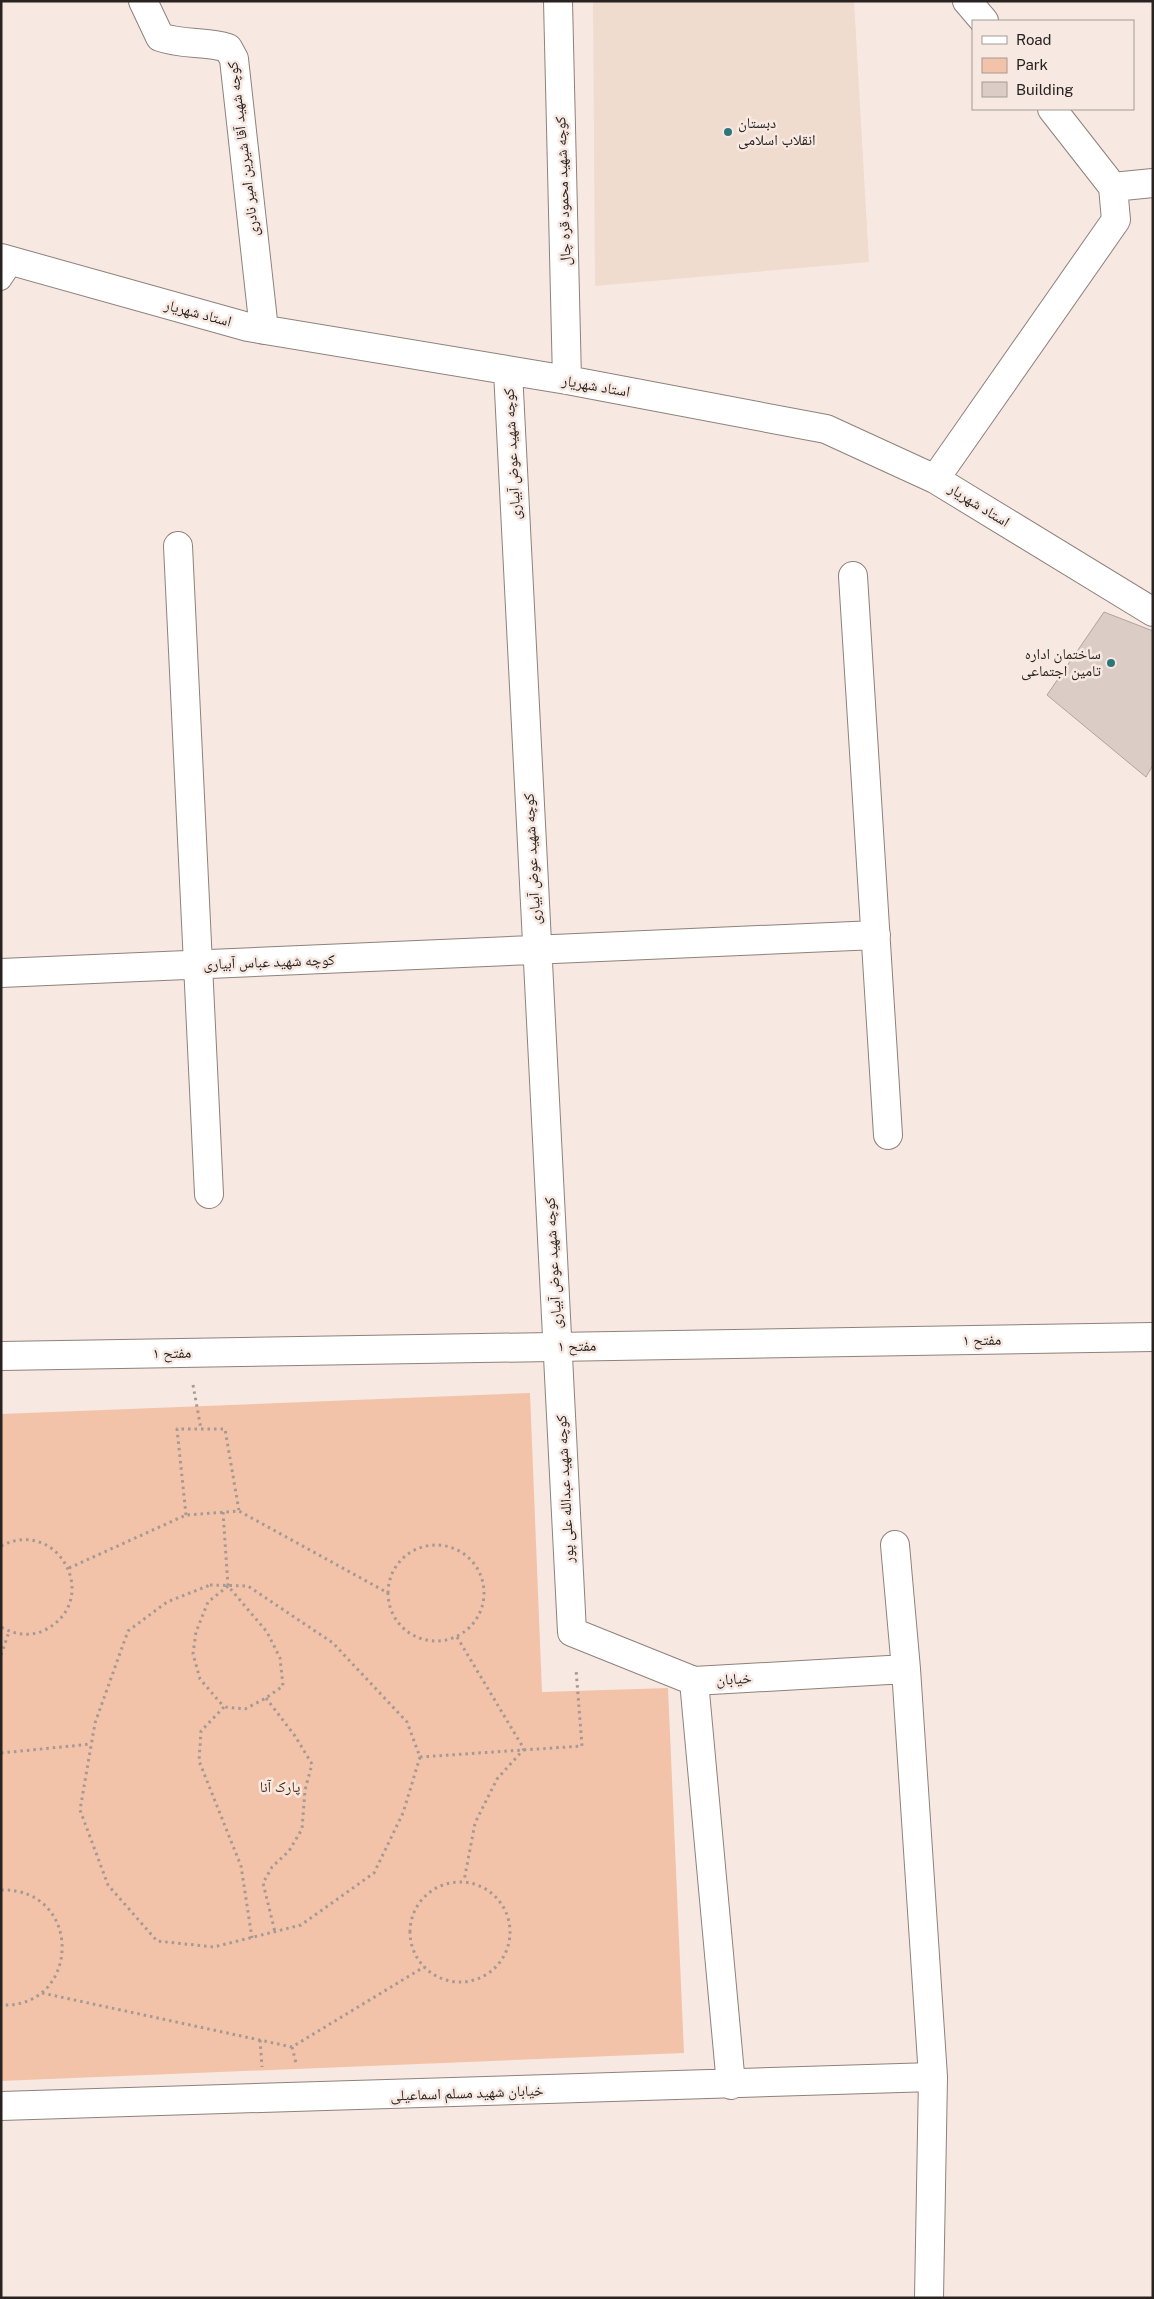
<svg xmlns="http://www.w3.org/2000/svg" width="1154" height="2299" font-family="'Public Sans','Noto Naskh Arabic',sans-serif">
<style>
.built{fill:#f0dbcf}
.green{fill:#f3c3a9}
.building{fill:#dbcdc6;stroke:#b1a49d}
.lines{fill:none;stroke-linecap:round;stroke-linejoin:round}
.lane-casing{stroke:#8e817b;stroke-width:22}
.street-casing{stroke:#8e817b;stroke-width:30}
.secondary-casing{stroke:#8e817b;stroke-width:30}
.path{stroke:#a49a95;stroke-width:3;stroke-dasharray:2.5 4;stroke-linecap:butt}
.lane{stroke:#fff;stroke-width:20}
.street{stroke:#fff;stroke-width:28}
.secondary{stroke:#fff;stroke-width:28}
.poi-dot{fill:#2d777b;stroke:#f7e9e2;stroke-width:2}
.labels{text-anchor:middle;stroke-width:5;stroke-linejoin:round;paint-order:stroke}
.poi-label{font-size:15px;fill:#282321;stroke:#f7e9e2;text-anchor:start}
.street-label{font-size:15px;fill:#282321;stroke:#f7e9e2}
.park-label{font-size:15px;fill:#4c270f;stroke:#f7e9e2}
</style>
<rect width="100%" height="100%" fill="#f7e9e2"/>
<!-- built -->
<path class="built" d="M593,1h261l15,261 -274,24z"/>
<!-- green -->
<path class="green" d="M530,1393l12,299 126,-4 16,365 -683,28v-667z"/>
<!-- building -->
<path class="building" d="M1104,612l49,19v134l-7,12 -99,-82z"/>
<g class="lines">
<defs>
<path id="lane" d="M1,280l12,-18"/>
<path id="street" d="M143,1l17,36c22,8 46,4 68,11l6,11 30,271
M558,1l9,379
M967,1l17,20
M1052,109l61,78
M1113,187l40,-4
M1,258l247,69 319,53 259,49 109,50 218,133
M508,371l64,1261 122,49 212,-12
M935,479l181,-259 -3,-33
M178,546l31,648
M853,576l35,559
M1,973l875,-38
M895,1545l11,124 27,408 -4,221
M694,1681l37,404
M1,2106l932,-29"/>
<path id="secondary" d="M1,1356l1152,-19"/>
</defs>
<!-- lane casing -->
<use href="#lane" class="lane-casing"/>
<!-- street casing -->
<use href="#street" class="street-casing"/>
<!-- secondary casing -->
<use href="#secondary" class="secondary-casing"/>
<!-- path -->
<path class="path" d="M193,1385l8,44
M223,1512l5,74 39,46 13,26 3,28 -17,12 -21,11 -21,-2
M186,1515l-9,-86h48l14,82
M388 1593a48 48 0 1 1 96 0a48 48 0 1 1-96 0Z
M1,1546c57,-30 102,54 44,84 -14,7 -30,5 -44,-3
M69,1568l117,-53 53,-4 149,82
M210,1585l38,1 85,57 74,79 13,35 -17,56 -29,60 -73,52 -87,22 -57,-6 -49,-56 -28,-75 15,-87 33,-92 39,-29z
M228,1586l-20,16 -12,30 -3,22 7,25 24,28 -23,24 -2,30 42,105 11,72
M457,1637l67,112 -27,30 -22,44 -11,58
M1,1655l8,-23
M266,1698l29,38 17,28 -7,26 -3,39 -13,22 -17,16 -9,16 12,49
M1,1753l90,-9
M420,1757l162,-11 -6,-77
M410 1932a50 50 0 1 1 100 0a50 50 0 1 1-100 0Z
M1,1890c83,-2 80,119 0,115
M42,1993l250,54 132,-80
M260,2040l2,27
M292,2047l4,16"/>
<!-- lane -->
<use href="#lane" class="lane"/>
<!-- street -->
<use href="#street" class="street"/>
<!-- secondary -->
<use href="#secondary" class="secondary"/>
</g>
<!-- markers -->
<g class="poi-dot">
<circle cx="728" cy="132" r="5"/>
<circle cx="1111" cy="663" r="5"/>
</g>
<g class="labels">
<!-- poi labels -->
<g class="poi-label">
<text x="738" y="128">دبستان<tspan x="738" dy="17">انقلاب اسلامی</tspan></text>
<text x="1101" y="659" text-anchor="end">ساختمان اداره<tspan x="1101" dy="17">تامین اجتماعی</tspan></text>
</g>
<!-- street labels -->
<g class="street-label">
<text transform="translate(243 149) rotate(-97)" y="5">کوچه شهید آقا شیرین امیر نادری</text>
<text transform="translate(563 191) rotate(-92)" y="5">کوچه شهید محمود قره چال</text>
<text transform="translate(198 313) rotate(15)" y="5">استاد شهریار</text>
<text transform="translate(596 386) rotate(10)" y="5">استاد شهریار</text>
<text transform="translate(512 454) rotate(-93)" y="5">کوچه شهید عوض آبیاری</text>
<text transform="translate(979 505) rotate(32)" y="5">استاد شهریار</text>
<text transform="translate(532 859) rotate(-93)" y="5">کوچه شهید عوض آبیاری</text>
<text transform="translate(269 962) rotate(-2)" y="5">کوچه شهید عباس آبیاری</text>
<text transform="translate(553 1263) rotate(-93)" y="5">کوچه شهید عوض آبیاری</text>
<text transform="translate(982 1340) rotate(-1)" y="5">مفتح ۱</text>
<text transform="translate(577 1346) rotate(-1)" y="5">مفتح ۱</text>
<text transform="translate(172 1353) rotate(-1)" y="5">مفتح ۱</text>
<text transform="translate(565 1489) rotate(-93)" y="5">کوچه شهید عبدالله علی پور</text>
<text transform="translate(734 1679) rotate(-3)" y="5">خیابان</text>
<text transform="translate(467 2093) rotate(-2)" y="5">خیابان شهید مسلم اسماعیلی</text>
</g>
<!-- park labels -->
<g class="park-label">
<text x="280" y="1792">پارک آنا</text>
</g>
</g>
<!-- border -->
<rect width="1154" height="2299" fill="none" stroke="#282321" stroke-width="5"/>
<!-- legend -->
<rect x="972" y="20" width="162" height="90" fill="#f7e9e2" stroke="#a49a95"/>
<rect x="982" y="36" width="25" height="8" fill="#ffffff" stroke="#a49a95"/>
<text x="1016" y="45" font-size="15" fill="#282321">Road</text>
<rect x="982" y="58" width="25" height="15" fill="#f3c3a9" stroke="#a49a95"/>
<text x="1016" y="70" font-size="15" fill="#282321">Park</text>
<rect x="982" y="82" width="25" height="15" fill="#dbcdc6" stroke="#a49a95"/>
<text x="1016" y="95" font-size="15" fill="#282321">Building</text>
</svg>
